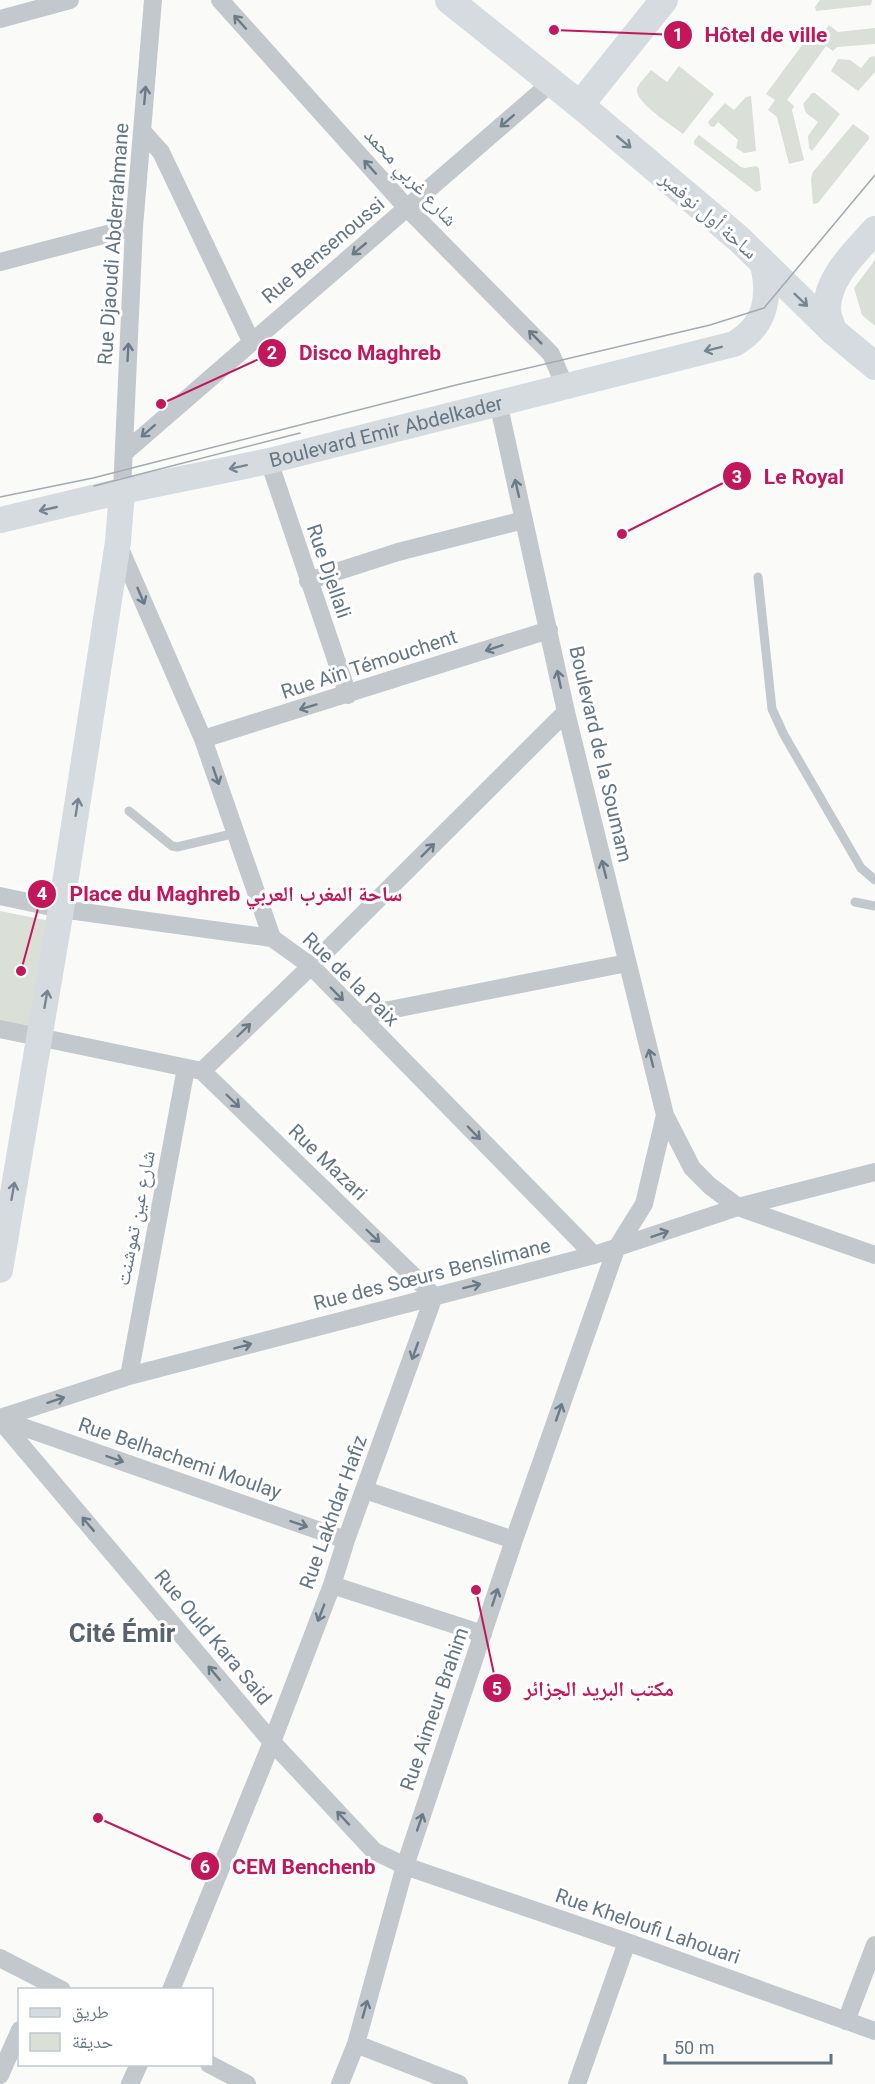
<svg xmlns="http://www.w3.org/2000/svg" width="875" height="2084" font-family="Roboto,'Noto Naskh Arabic',sans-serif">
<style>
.green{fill:#dadfd7}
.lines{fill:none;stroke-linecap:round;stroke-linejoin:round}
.lane{stroke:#c3c8cc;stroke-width:9}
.street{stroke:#c3c8cc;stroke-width:18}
.secondary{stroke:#d6dbdf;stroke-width:26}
.primary{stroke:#d6dbdf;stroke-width:28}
.tram{stroke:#a2aab0;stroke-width:1.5}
.oneway{stroke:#6a7a87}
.oneway2{stroke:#768591}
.labels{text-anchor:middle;stroke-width:6;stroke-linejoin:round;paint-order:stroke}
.street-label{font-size:20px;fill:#657683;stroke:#fff}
.district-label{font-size:26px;font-weight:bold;fill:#57646e;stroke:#fff}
.leader{fill:none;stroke:#c2185b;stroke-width:2}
.callout-dot{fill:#c2185b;stroke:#fff;stroke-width:2}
.mark-label{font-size:18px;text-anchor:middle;font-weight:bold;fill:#fff}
.callout-label{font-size:21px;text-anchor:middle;font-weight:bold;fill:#c2185b;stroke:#fff;stroke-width:6;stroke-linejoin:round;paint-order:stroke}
</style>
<rect width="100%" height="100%" fill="#fafaf8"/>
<!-- green -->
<path class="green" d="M820,0h52l-1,5 -55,6 -1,-4z
M829,25l9,7 37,-4v16l-38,3 -4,4 -7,-5 -39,54 7,6 -2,4 12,50 -15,4 -12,-47 -9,-7 7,-10 -9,-6 48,-65 8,5z
M875,56v16l-17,19 -27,-20 7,-12 12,1 11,8 9,-11z
M679,66l35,28 -31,40c-10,-8 -49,-32 -46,-45 2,-7 10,-13 14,-19l16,12z
M812,93h3l25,21 -28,37 -3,-3 -1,-12 10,-14 -12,-9 -3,-9z
M751,96l5,55 -12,2 -8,-5 2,-8 -20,-18 -4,5 -4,-1 -2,-4 17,-19 9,7 12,-13z
M853,124l16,12v3l-51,64 -5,1 -2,-25 2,-7z
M699,135l42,32 4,1 11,-2 3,2 2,22 -5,2 -62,-48v-3z
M875,260v66l-13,-11 -8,-27z
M0,911l50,10 -17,108 -33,-8z"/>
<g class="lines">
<!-- lane -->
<path class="lane" d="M758,577l14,132 12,26 77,133 14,12
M129,811l43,35 5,1 59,-14
M855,902l20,4"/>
<!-- street -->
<path class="street" d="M220,0l187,208 144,146 14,32
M0,19l70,-19
M142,131l19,21 90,189
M0,262l134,-35
M498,402l68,310 99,403 27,53 18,18 28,21 137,48
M124,453l427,-370
M269,461l79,234
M122,491l12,-264 19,-227
M118,544l85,195 69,199 39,28 283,289
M308,581l90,-29 126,-32
M203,739l346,-109
M0,896l61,13 211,29
M359,1016l268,-53
M0,1029l202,42 232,225 -88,244 -14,45 -60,157 -101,248
M202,1071l109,-105 255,-254
M129,1376l57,-308
M0,1418l129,-42 465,-121 144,-48 137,-35
M0,1419l346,121
M0,1420l272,322 102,109 31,15 222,76 248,89
M365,1490l149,50
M332,1585l151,49
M0,1958l62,32
M846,2021l29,-76
M356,2044l103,40
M209,2064l38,20
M0,2075l20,-45
M130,2084l9,-20
M340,2084l16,-40 49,-178 109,-326 102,-291 28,-45 21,-89
M577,2084l50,-142"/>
<!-- secondary -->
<g class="secondary">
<path id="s1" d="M0,520l122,-29 147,-30 465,-117c33,-19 37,-49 28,-83"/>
<path d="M0,1270l61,-361 57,-367 4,-51"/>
</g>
<!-- primary -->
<path class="primary" d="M449,0l131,105 159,134 94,92 42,35
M580,105l84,-105
M833,331c-2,-7 -6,-15 -6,-22 0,-32 29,-57 48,-79"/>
<!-- tram -->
<path class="tram" d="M94,486l206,-53
M0,497l93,-19 363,-93 254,-60 54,-17 111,-133"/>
</g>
<!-- one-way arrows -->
<defs><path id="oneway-shaft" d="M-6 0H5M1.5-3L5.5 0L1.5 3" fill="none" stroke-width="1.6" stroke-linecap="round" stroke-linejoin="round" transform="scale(1.5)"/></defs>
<g class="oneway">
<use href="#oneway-shaft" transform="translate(240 22) rotate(-132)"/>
<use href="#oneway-shaft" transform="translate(145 95) rotate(-85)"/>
<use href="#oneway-shaft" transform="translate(507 121) rotate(139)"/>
<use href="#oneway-shaft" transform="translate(370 167) rotate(-132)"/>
<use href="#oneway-shaft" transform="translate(359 249) rotate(140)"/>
<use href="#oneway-shaft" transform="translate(535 337) rotate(-135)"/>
<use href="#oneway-shaft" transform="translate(128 352) rotate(-87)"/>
<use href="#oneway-shaft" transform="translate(148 431) rotate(139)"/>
<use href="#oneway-shaft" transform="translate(517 488) rotate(-103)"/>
<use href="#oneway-shaft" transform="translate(141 596) rotate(67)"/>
<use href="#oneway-shaft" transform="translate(494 648) rotate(162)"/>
<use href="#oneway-shaft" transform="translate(559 679) rotate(-102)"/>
<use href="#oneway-shaft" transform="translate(308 707) rotate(163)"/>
<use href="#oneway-shaft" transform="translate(216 776) rotate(71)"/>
<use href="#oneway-shaft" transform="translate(428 850) rotate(-45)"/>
<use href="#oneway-shaft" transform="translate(604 869) rotate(-104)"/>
<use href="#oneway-shaft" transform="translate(337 994) rotate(46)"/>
<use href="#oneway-shaft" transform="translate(244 1030) rotate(-44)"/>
<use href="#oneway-shaft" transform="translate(651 1058) rotate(-104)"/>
<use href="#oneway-shaft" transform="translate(233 1101) rotate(44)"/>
<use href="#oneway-shaft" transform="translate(474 1133) rotate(46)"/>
<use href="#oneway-shaft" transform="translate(660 1234) rotate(-19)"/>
<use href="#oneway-shaft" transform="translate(373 1236) rotate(44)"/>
<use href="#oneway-shaft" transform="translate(472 1286) rotate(-14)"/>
<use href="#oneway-shaft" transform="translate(243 1346) rotate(-15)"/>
<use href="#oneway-shaft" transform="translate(415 1351) rotate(110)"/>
<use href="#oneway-shaft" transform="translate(56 1400) rotate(-18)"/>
<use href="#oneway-shaft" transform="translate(559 1412) rotate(-71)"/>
<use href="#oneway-shaft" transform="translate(115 1459) rotate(19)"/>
<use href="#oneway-shaft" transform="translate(88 1524) rotate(-130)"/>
<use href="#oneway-shaft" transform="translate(299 1524) rotate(19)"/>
<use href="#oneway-shaft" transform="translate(495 1597) rotate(-72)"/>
<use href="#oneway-shaft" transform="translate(321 1613) rotate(111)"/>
<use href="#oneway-shaft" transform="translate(214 1673) rotate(-130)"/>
<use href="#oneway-shaft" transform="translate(343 1818) rotate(-133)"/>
<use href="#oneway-shaft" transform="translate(420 1822) rotate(-71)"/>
<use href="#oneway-shaft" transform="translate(365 2009) rotate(-74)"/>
</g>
<g class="oneway2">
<use href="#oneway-shaft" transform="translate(624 142) rotate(40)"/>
<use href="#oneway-shaft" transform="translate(801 300) rotate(44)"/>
<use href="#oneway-shaft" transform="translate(713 349) rotate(166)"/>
<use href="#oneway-shaft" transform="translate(238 467) rotate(168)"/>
<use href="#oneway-shaft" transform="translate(48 509) rotate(167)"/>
<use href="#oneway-shaft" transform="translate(77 807) rotate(-81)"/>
<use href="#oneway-shaft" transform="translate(46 999) rotate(-80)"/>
<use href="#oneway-shaft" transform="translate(13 1191) rotate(-80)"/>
</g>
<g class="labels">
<!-- street labels -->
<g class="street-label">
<text transform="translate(411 177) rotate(47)" y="7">شارع غربي محمد</text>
<text transform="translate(709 215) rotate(41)" y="7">ساحة أول نوفمبر</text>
<text transform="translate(113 244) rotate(-86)" y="7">Rue Djaoudi Abderrahmane</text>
<text transform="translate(323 250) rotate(-40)" y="7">Rue Bensenoussi</text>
<text dy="7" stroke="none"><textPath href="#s1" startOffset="396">Boulevard Emir Abdelkader</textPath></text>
<text transform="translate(329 571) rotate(71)" y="7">Rue Djellali</text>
<text transform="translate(369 664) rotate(-18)" y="7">Rue Aïn Témouchent</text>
<text transform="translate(601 754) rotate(77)" y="7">Boulevard de la Soumam</text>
<text transform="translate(351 979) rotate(44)" y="7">Rue de la Paix</text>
<text transform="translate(328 1162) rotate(44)" y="7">Rue Mazari</text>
<text transform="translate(135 1218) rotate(-79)" y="7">شارع عين تموشنت</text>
<text transform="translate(432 1274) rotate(-14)" y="7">Rue des Sœurs Benslimane</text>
<text transform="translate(180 1458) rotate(19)" y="7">Rue Belhachemi Moulay</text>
<text transform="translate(333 1512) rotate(-70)" y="7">Rue Lakhdar Hafiz</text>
<text transform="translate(213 1637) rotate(50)" y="7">Rue Ould Kara Said</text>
<text transform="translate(434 1709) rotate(-71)" y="7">Rue Aimeur Brahim</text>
<text transform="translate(648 1926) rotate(19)" y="7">Rue Kheloufi Lahouari</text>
</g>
<!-- district labels -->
<g class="district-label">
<text x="122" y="1642">Cité Émir</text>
</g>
</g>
<!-- callouts -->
<path class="leader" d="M554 30L678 35M161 404L272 353M622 534L737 476M21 971L42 894M476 1590L497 1688M98 1818L205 1866"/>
<g class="callout-dot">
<circle cx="554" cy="30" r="6"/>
<circle cx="161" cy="404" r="6"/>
<circle cx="622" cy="534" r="6"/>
<circle cx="21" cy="971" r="6"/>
<circle cx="476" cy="1590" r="6"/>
<circle cx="98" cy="1818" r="6"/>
<circle cx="678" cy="35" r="15"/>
<circle cx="272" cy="353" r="15"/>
<circle cx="737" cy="476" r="15"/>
<circle cx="42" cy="894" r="15"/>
<circle cx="497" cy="1688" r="15"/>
<circle cx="205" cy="1866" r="15"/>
</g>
<g class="mark-label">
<text x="678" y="41">1</text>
<text x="272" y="359">2</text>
<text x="737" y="483">3</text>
<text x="42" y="900">4</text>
<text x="497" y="1695">5</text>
<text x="205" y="1873">6</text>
</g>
<g class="callout-label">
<text x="766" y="42">Hôtel de ville</text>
<text x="370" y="360">Disco Maghreb</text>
<text x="804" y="484">Le Royal</text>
<text x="236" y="901">Place du Maghreb ساحة المغرب العربي</text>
<text x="599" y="1696">مكتب البريد الجزائر</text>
<text x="304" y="1874">CEM Benchenb</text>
</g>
<!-- legend -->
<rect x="18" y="1988" width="195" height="78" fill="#ffffff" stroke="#c1c8cd" stroke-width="1.5"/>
<rect x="30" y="2008" width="30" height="9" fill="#d6dbdf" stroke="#c1c8cd" stroke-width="1.5"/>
<text x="72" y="2018" font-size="18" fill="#657683">طريق</text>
<rect x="30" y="2033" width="30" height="18" fill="#dadfd7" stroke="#c1c8cd" stroke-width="1.5"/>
<text x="72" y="2048" font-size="18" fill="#657683">حديقة</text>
<!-- scale -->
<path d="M665 2054v9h166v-9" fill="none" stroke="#657683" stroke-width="3"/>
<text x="674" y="2054" font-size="18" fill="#657683" stroke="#ffffff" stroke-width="4.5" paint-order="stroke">50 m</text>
</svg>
